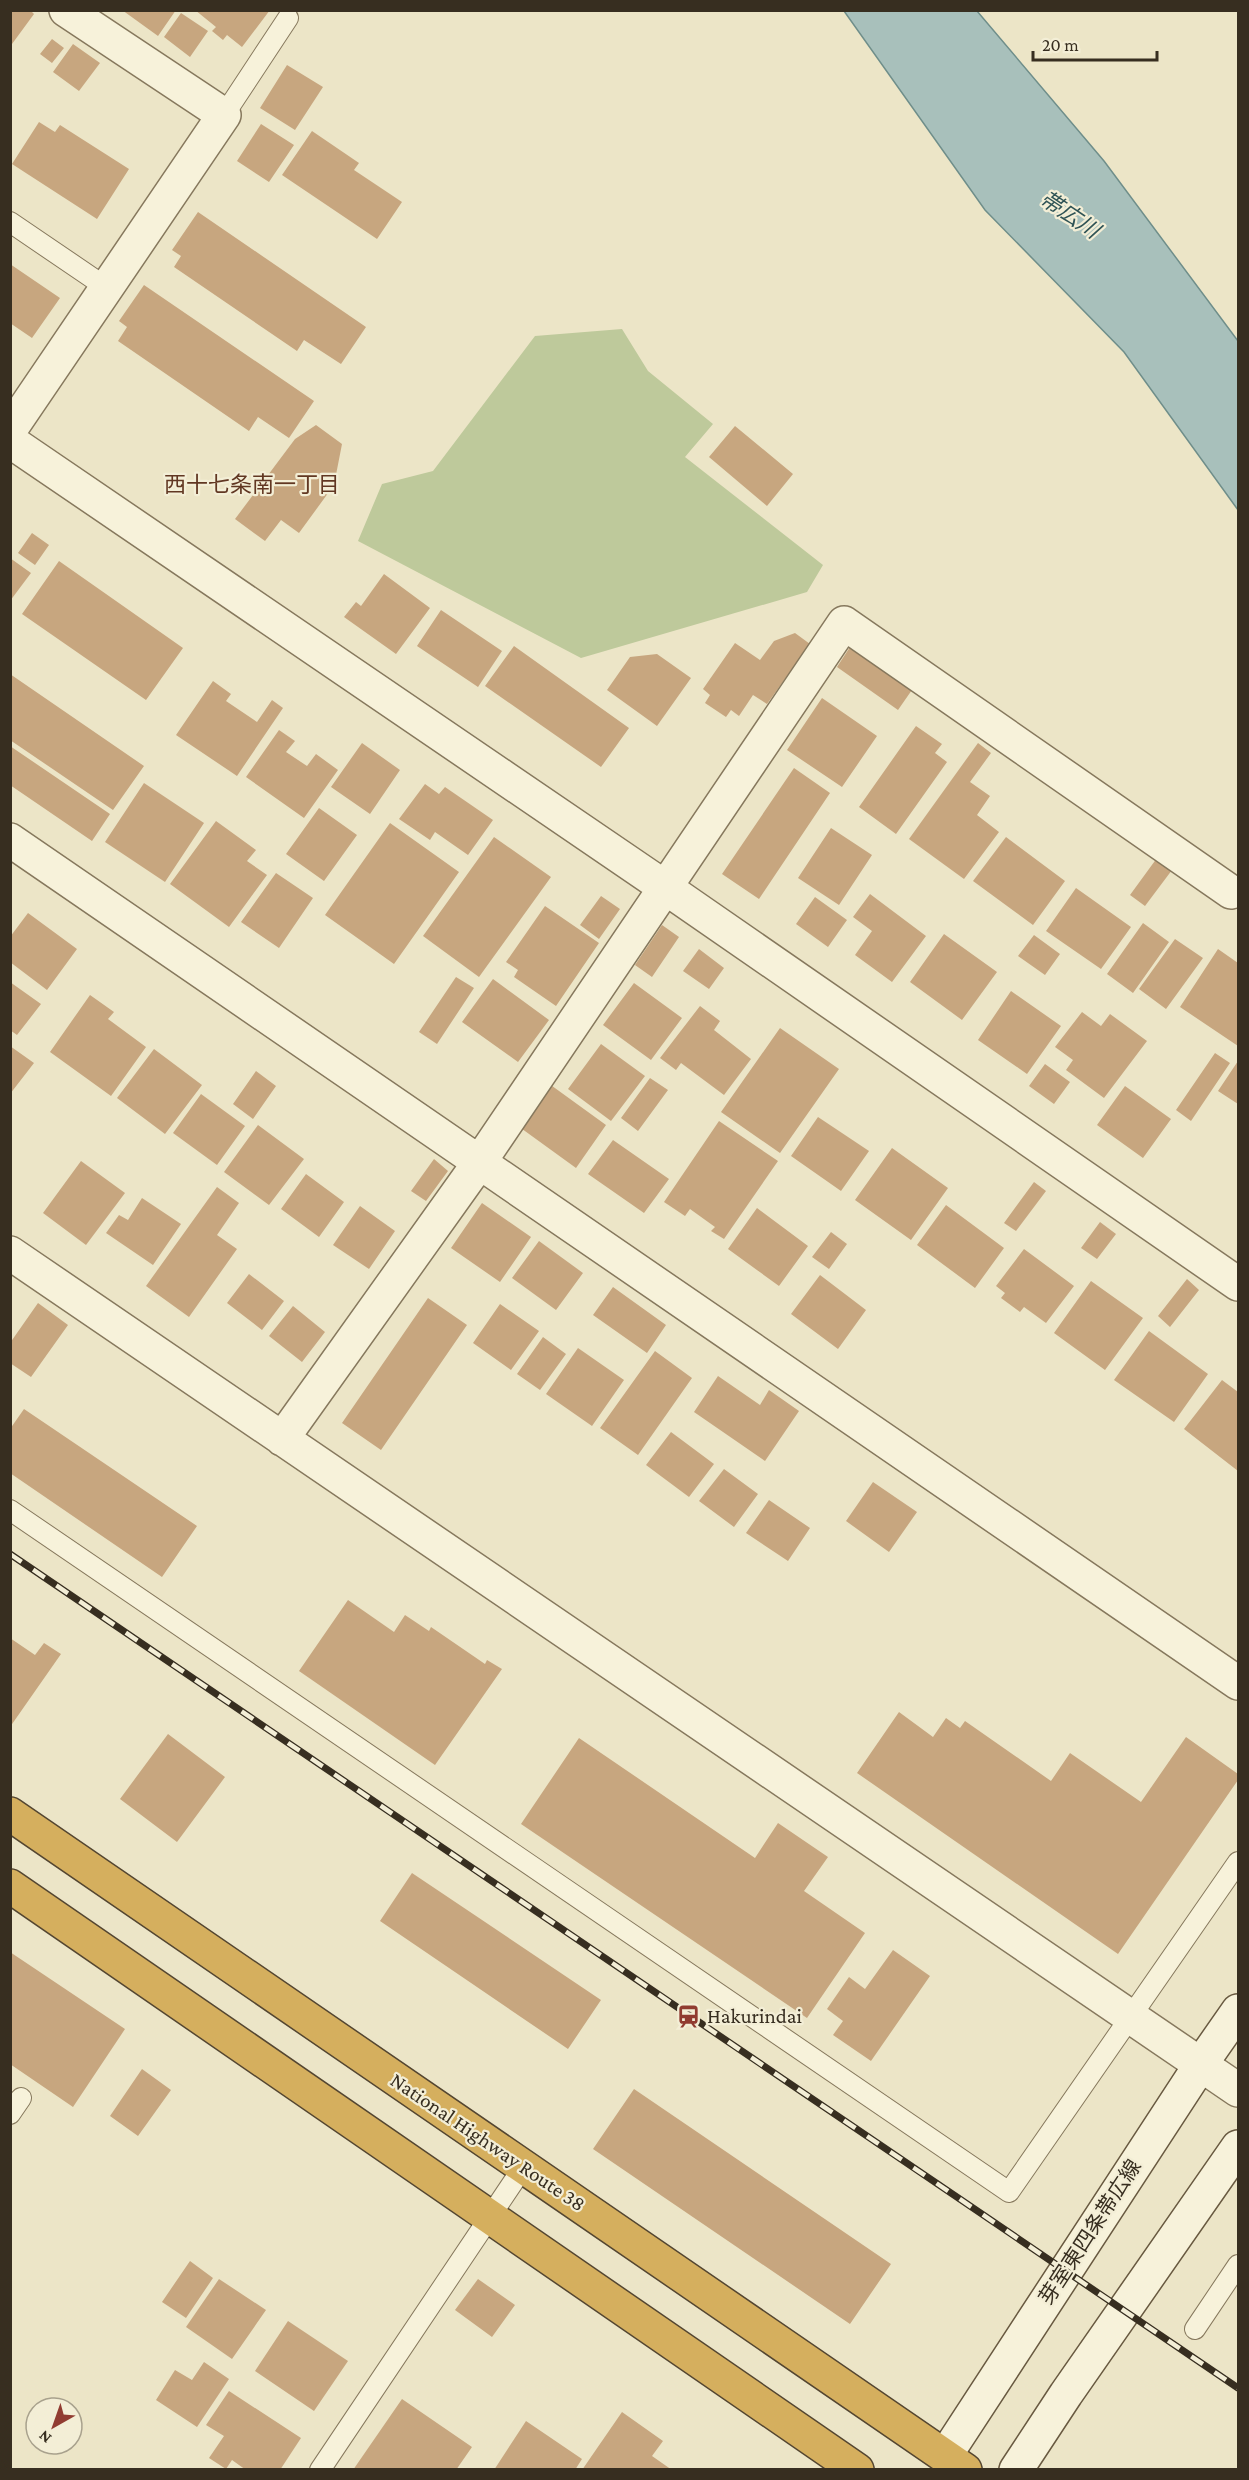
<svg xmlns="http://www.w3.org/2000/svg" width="1249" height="2480" font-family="'Crimson Pro','Noto Sans JP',serif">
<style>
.green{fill:#bec99b}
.water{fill:#a8c0bb;stroke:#6f8e8a;stroke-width:1.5}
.building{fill:#c7a67f}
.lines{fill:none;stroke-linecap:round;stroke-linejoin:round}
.lane-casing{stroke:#86785d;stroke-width:22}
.street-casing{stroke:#86785d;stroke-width:36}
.secondary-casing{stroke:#685940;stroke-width:36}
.highway-casing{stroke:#544631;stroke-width:36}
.lane{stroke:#f7f2da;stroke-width:20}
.street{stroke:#f7f2da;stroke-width:33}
.secondary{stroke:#f7f2da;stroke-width:33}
.highway{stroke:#d5af5e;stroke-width:33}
.rail-casing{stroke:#372e20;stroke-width:7}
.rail{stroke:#f3eed6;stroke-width:4.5;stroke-dasharray:14;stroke-linecap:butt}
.labels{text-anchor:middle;stroke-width:4.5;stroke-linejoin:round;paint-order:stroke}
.poi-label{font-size:21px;fill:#372e20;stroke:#f3eed6;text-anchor:start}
.street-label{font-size:21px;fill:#372e20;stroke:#f3eed6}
.water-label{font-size:22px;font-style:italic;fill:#305456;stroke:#f3eed6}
.neighbourhood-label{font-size:22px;fill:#613722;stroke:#f3eed6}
</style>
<rect width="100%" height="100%" fill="#ece5c7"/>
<!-- green -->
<path class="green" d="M622,329l26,42 65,53 -28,33 138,108 -16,27 -226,66 -223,-117 24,-57 51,-13 102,-135z"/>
<!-- water -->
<path class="water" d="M844,11h133l127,150 134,180v169l-114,-158 -139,-142z"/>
<!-- building -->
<path class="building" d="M10,10h20l4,4 -22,30z
M122,10h54l-18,26z
M195,10h75l-28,37 -15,-12 -4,5 -11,-9 4,-4z
M181,13l27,18 -18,26 -26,-20z
M52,39l12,9 -12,15 -12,-9z
M73,44l27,19 -21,28 -26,-19z
M287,65l36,22 -28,43 -35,-22z
M39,122l16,10 5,-7 69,44 -32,50 -85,-55z
M261,124l33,21 -25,37 -32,-21z
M312,131l47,32 -5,7 48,32 -25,37 -95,-64z
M198,212l168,115 -25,37 -37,-24 -7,11 -123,-84 7,-11 -9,-6z
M10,264l50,34 -28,40 -22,-15z
M144,285l170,116 -25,37 -31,-21 -9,14 -131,-90 9,-14 -8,-6z
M316,425l26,19 -8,41 -35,48 -18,-13 -16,21 -30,-22 60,-80z
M735,426l58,48 -26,32 -58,-49z
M32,533l17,12 -14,20 -17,-12z
M10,558l21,15 -21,28z
M59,561l124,87 -37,52 -124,-86z
M384,574l46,34 -34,46 -52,-37 12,-15 5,4z
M441,610l61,41 -24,36 -61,-41z
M795,633l15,11 -43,60 -14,-9 -14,21 -8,-6 -5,7 -21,-14 5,-8 -7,-6 32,-46 25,17 14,-19z
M852,644l62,43 -16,23 -61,-43z
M514,646l115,82 -28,39 -116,-81z
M657,654l34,24 -34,48 -50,-36 23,-33z
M10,674l134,92 -31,44 -103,-70z
M213,681l18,13 -5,7 31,21 15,-22 11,8 -46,68 -61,-41z
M822,698l55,38 -35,51 -55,-37z
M916,726l26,18 -7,9 12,9 -51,72 -37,-27z
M279,730l16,11 -9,11 21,14 9,-12 22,16 -34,48 -58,-41z
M362,743l38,27 -30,44 -39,-27z
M978,743l13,10 -21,29 20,14 -13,19 22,17 -35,47 -55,-40z
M10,746l100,68 -18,27 -82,-56z
M794,768l36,25 -71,106 -37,-25z
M144,783l60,40 -39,59 -60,-40z
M425,784l14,10 6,-7 48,33 -25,35 -33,-23 -5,8 -31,-21z
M319,808l38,27 -33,46 -38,-27z
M216,821l40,29 -9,11 20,14 -38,52 -59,-43z
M390,823l69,49 -65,92 -69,-49z
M831,828l41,27 -33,50 -41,-27z
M494,837l57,40 -72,100 -56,-41z
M1006,837l59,44 -32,44 -60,-44z
M1157,858l15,12 -27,36 -15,-11z
M276,873l37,25 -34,50 -38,-26z
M1076,888l55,39 -30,42 -55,-38z
M870,894l56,42 -34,46 -37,-27 17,-24 -19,-14z
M601,896l19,13 -21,30 -19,-14z
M815,897l32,23 -19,27 -32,-23z
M545,906l54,37 -43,63 -42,-29 4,-7 -12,-8z
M28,913l49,36 -30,41 -37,-28v-25z
M1143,923l26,19 -36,51 -26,-19z
M662,925l17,12 -27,40 -17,-12z
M944,934l53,38 -35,48 -52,-38z
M1034,935l26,19 -15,21 -27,-19z
M1175,939l28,19 -37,51 -27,-20z
M699,949l25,19 -15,21 -26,-18z
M1218,949l20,14v83l-58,-39z
M456,977l18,11 -37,56 -18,-12z
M493,979l56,41 -31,42 -56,-40z
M10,982l31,22 -24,31 -7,-5z
M634,983l48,35 -31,42 -48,-35z
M1011,991l50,35 -34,48 -49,-34z
M90,995l24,17 -6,7 38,28 -35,49 -61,-44z
M700,1006l20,15 -6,9 37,29 -27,36 -43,-32 -5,7 -16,-12z
M1082,1012l19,14 9,-12 37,27 -43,57 -38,-28 7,-10 -18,-13z
M780,1028l59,41 -59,84 -59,-41z
M601,1044l44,32 -34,45 -43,-32z
M10,1046l24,17 -24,31z
M154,1049l48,36 -37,49 -48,-36z
M1215,1053l15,10 -39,58 -15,-11z
M1238,1061v43l-20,-13z
M1045,1064l25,18 -16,22 -25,-18z
M256,1071l20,15 -23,33 -20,-15z
M650,1078l18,12 -30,41 -17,-13z
M548,1083l58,42 -30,43 -58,-42z
M1125,1086l46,33 -28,39 -46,-33z
M201,1094l44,32 -28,39 -44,-32z
M818,1117l51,34 -28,40 -50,-35z
M719,1121l59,40 -54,78 -13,-8 4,-4 -25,-18 -5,7 -21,-14z
M258,1125l46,34 -35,46 -45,-33z
M613,1140l56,39 -25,34 -56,-39z
M892,1148l56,40 -37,52 -56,-40z
M434,1159l14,12 -22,30 -15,-10z
M81,1161l44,32 -39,52 -43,-32z
M306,1174l38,28 -25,35 -38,-28z
M1034,1182l12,9 -30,40 -12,-8z
M217,1187l22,16 -22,32 20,14 -48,68 -43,-31z
M142,1198l39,26 -28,41 -47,-32 13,-18 9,5z
M482,1203l49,34 -31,45 -49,-34z
M946,1205l58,43 -29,40 -58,-43z
M360,1206l35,25 -26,38 -36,-24z
M757,1208l51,38 -29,40 -51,-37z
M1100,1222l16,12 -19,25 -16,-11z
M831,1232l16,12 -18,25 -17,-12z
M539,1241l44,32 -27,37 -44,-32z
M1024,1249l50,37 -28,37 -22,-16 -4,5 -19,-14 4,-5 -9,-7z
M249,1274l35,27 -22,29 -35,-27z
M820,1275l46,35 -28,39 -47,-35z
M1187,1279l12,11 -29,37 -12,-11z
M1091,1281l52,37 -38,52 -51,-37z
M613,1287l53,38 -19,28 -54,-38z
M428,1298l39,27 -86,125 -39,-27z
M38,1303l30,22 -37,52 -21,-14v-20z
M500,1304l39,27 -28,39 -38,-27z
M293,1306l32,26 -23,30 -33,-26z
M1149,1331l59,43 -34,48 -60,-42z
M543,1337l23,17 -26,36 -23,-16z
M578,1348l46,32 -32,46 -46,-32z
M655,1351l37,27 -54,77 -38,-27z
M718,1376l42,29 9,-15 30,21 -34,50 -71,-49z
M1222,1380l16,12v79l-54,-42z
M24,1409l173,117 -35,51 -152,-104v-44z
M671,1432l43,32 -25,33 -43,-32z
M724,1469l34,25 -24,33 -35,-26z
M873,1482l44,30 -28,40 -43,-31z
M769,1500l41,28 -22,33 -42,-28z
M348,1600l46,32 11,-17 24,16 2,-4 54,37 2,-4 15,9 -67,96 -136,-94z
M10,1638l25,17 9,-12 17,11 -51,73z
M899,1712l34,25 13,-19 14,10 5,-7 86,60 19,-28 71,49 45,-65 52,37v6l-120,174 -261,-181z
M168,1734l57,43 -48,65 -57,-43z
M579,1738l176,120 23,-35 50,34 -24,34 61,42 -58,85 -286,-194z
M412,1873l189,127 -33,49 -188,-128z
M893,1950l37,26 -59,85 -38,-26 10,-14 -16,-12 22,-32 16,12z
M10,1952l115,77 -52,78 -63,-43z
M142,2069l29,21 -33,46 -28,-20z
M634,2089l257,175 -41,60 -257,-175z
M190,2261l23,17 -27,40 -24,-16z
M219,2279l47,31 -34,49 -46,-32z
M478,2279l37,26 -23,32 -37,-27z
M288,2321l60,40 -34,50 -59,-40z
M204,2362l25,17 -32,48 -41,-27 19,-30 17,10z
M229,2391l72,47 -21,32 -10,-2 -24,2 -14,-10 -6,9 -17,-11 15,-22 -18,-11z
M402,2399l70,48 -16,23h-103z
M622,2412l41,29 -11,15 20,14h-90z
M526,2421l56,38 -7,11h-81z"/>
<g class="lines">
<defs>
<path id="lane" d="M224,115l64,-97
M10,222l97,66
M10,1510l999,682 229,-330
M10,2114l11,-16
M1195,2329l43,-64
M320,2470l204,-304"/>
<path id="street" d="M10,430l214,-315 -158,-105
M10,441l656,447 572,396
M10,840l1228,843
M10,1253l1228,837
M282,1439l197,-276 365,-540 387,269"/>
<path id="secondary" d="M945,2456l256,-392 37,-53
M1016,2470l50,-76 172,-247"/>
<path id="highway" d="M10,1814l955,656
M10,1886l847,584"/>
</defs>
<!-- lane casing -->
<use href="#lane" class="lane-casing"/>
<!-- street casing -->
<use href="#street" class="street-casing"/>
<!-- secondary casing -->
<use href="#secondary" class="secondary-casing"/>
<!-- highway casing -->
<use href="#highway" class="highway-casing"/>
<!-- lane -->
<use href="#lane" class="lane"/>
<!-- street -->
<use href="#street" class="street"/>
<!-- secondary -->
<use href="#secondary" class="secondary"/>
<!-- highway -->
<use href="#highway" class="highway"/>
<defs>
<path id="rail" d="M10,1554l1228,834"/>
</defs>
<!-- rail casing -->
<use href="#rail" class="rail-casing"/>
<!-- rail -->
<use href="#rail" class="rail"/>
</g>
<!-- icons -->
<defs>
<symbol id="station-bare" viewBox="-9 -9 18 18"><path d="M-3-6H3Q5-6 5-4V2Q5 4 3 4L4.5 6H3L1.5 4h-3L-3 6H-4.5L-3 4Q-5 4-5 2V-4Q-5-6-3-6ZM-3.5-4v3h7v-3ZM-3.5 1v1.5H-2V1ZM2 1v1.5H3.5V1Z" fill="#913c31" stroke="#f3eed6" stroke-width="2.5" paint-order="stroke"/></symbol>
</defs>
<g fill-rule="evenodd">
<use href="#station-bare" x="672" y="2000" width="33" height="33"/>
</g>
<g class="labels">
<!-- poi labels -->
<g class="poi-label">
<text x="707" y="2023">Hakurindai</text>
</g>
<!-- street labels -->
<g class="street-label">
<text transform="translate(488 2142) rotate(34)" y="7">National Highway Route 38</text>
<text transform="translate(1090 2232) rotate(-57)" y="7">芽室東四条帯広線</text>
</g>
<!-- water labels -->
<g class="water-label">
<text transform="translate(1070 214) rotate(34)" y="8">帯広川</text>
</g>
<!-- neighbourhood labels -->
<g class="neighbourhood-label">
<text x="252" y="492">西十七条南一丁目</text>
</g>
</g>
<!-- border -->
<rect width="1249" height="2480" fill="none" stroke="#372e20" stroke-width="24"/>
<!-- north arrow -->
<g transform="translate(54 2426) rotate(220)"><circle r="28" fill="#f3eed6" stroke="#a8a18d" stroke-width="1.5"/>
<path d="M0-4.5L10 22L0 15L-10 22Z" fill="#913c31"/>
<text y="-9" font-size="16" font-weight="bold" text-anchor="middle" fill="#372e20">N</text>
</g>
<!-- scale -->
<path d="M1033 51v9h124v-9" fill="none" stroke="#372e20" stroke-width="3"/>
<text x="1042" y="51" font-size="18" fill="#372e20" stroke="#f3eed6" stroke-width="4.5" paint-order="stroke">20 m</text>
</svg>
